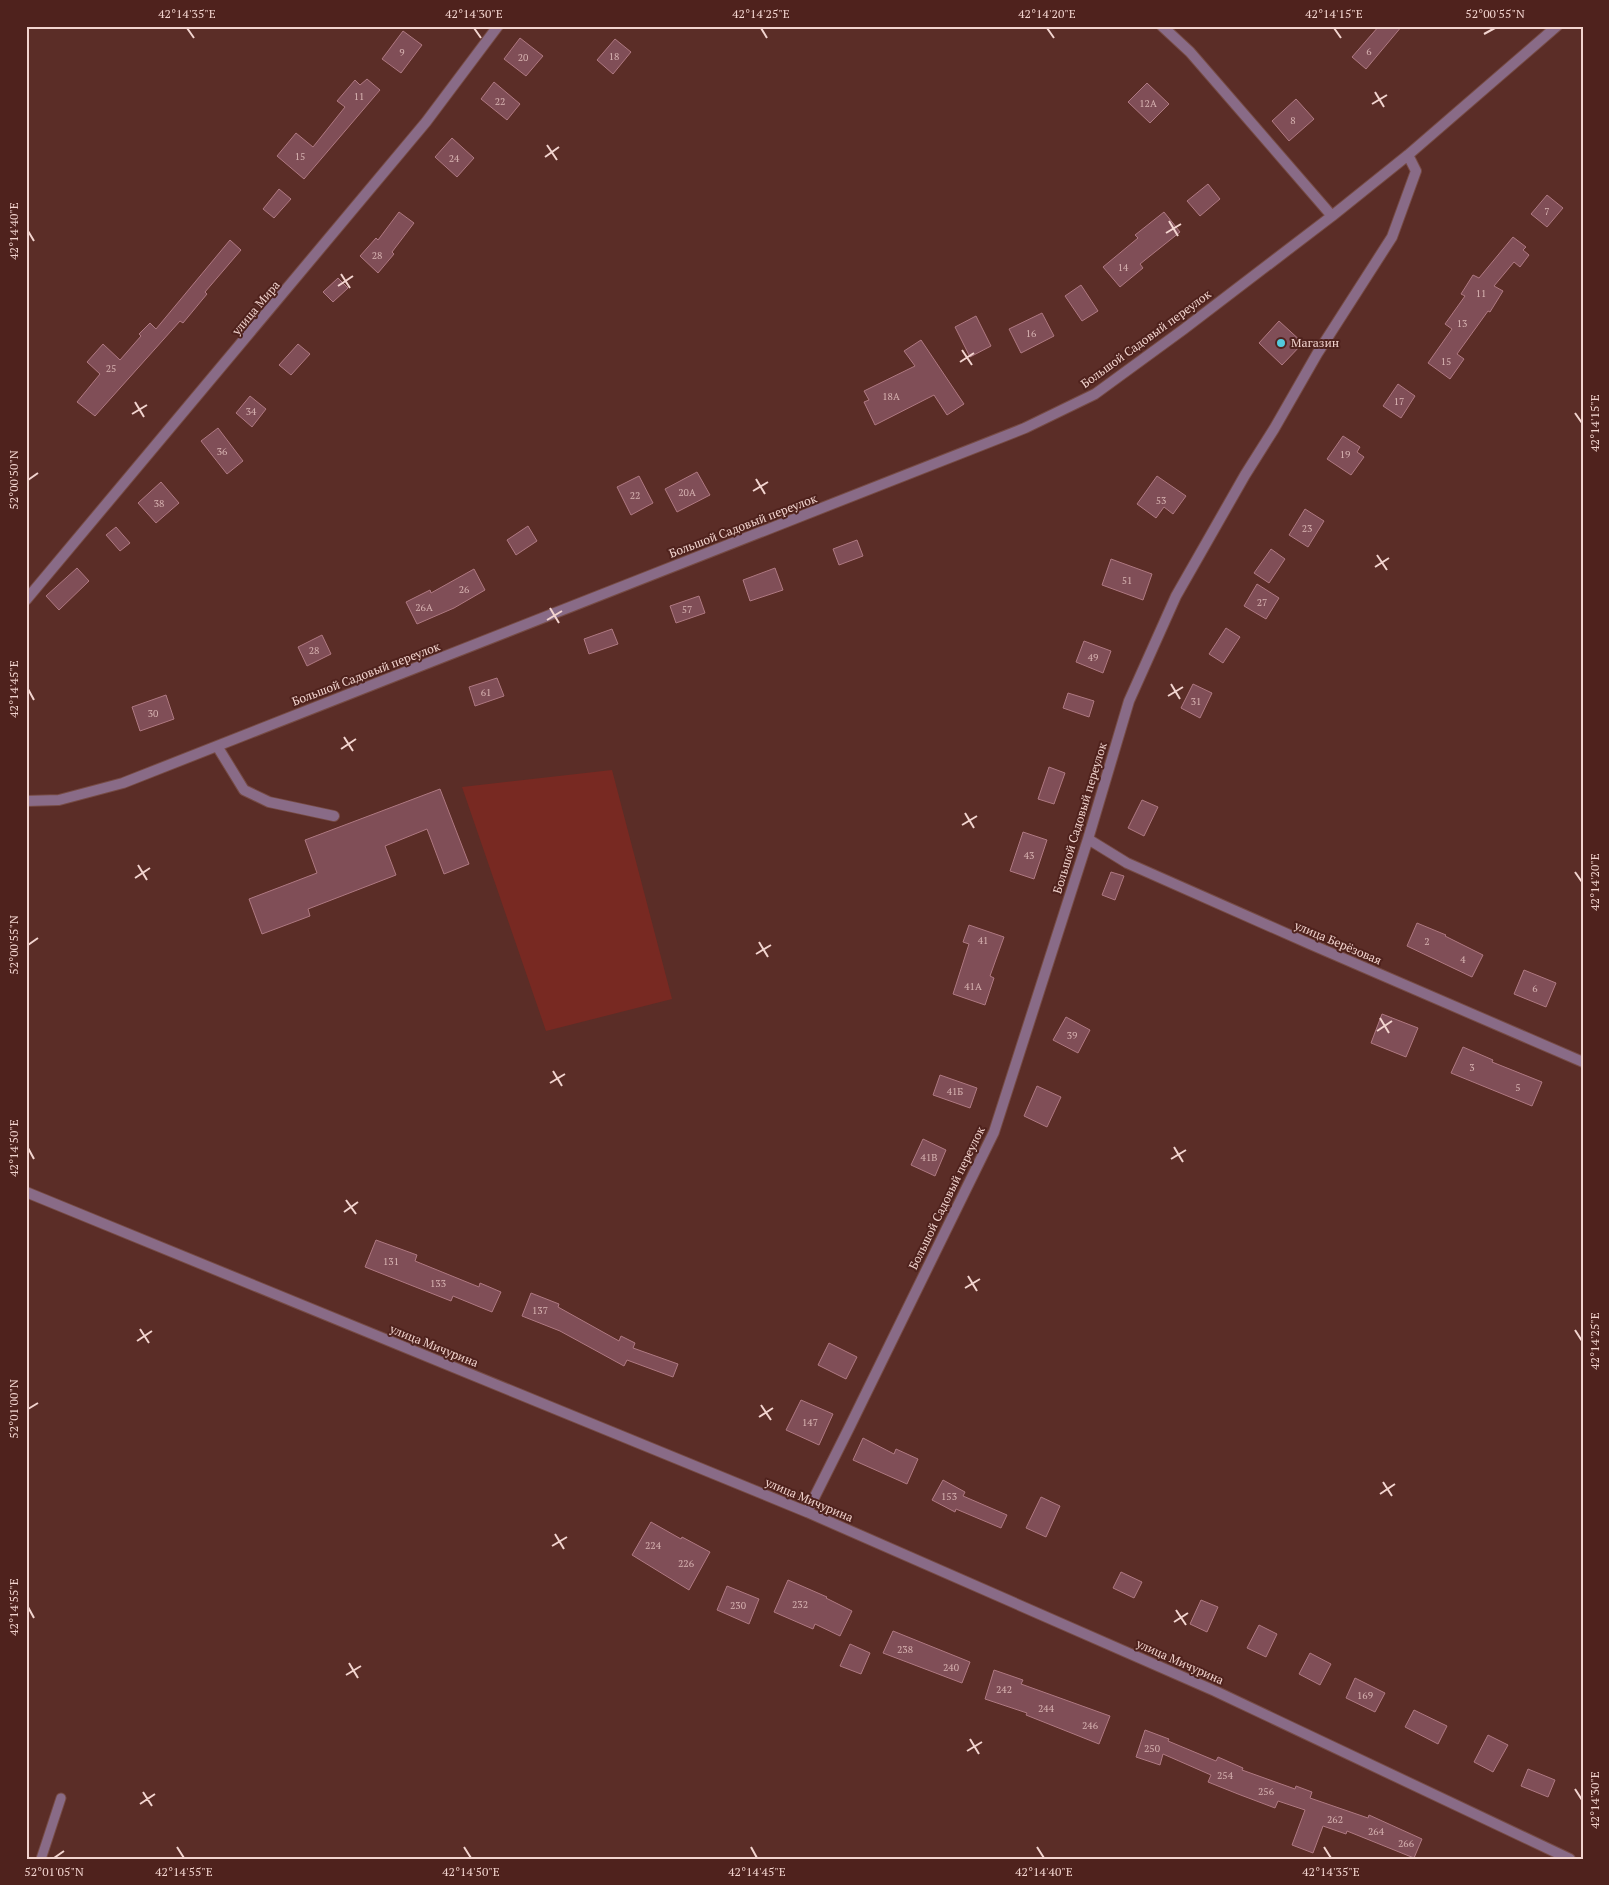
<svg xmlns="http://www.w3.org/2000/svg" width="1609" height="1885" font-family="'PT Serif',serif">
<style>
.green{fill:#782922}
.building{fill:#804e57;stroke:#af7982}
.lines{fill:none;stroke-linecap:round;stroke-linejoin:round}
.service-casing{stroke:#764b45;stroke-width:11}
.minor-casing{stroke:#764b45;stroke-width:12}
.service{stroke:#896b87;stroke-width:9}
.minor{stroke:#896b87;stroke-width:10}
.ticks{fill:none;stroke:#f2d4cf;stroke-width:2}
.poi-dot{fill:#53cadc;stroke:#4f221d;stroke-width:2}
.labels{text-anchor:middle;stroke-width:4;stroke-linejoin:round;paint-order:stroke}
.number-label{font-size:10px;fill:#d6b2b1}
.street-label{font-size:12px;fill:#f2d4cf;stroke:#4f221d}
.poi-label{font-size:12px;fill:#f2d4cf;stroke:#4f221d;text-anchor:start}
.neatline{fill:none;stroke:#f2d4cf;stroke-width:2}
.ticks-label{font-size:12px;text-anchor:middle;fill:#f2d4cf}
</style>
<rect width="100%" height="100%" fill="#5b2d27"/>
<!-- green -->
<path class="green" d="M612,770l60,229 -126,32 -84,-244z"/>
<!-- building -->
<path class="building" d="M1379,26h23l-36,43 -14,-12z
M403,31l19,14 -21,28 -19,-14z
M520,38l23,18 -17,20 -22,-17z
M615,39l16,13 -18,22 -16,-14z
M367,79l13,11 -76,89 -27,-23 19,-23 17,14 32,-40 -8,-6 18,-21 5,5z
M494,82l26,22 -13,16 -26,-21z
M1147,83l22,21 -19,19 -22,-21z
M1296,99l18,20 -25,22 -17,-20z
M452,138l22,20 -17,19 -22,-20z
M1208,184l12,15 -20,17 -13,-15z
M279,189l12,10 -17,19 -11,-9z
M1547,195l16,13 -16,19 -16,-13z
M399,212l15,11 -22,29 2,2 -16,19 -18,-17 16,-18 2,2z
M1164,212l16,20 -40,32 3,4 -23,19 -17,-20 35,-29 -3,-3z
M1513,237l13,10 -3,3 6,5 -9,12 -6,-5 -20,24 9,5 -13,21 -2,-1 -31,43 7,5 -14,20 -22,-16 24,-34 -7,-5 20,-28 -4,-2 12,-19 6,3z
M230,240l11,10 -36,42 2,2 -24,29 -3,-2 -85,95 -18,-14 23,-28 -13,-12 16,-18 17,16 21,-24 -2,-2 11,-11 6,6z
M338,278l10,10 -15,14 -10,-10z
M1081,285l17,26 -16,10 -17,-25z
M1042,313l12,23 -33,17 -12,-24z
M976,316l15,30 -21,11 -15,-30z
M1279,321l24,22 -21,22 -23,-22z
M921,340l43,64 -17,11 -13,-20 -59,30 -11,-23 5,-2 -5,-9 51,-25 -11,-15z
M298,344l12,10 -19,21 -12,-10z
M1398,384l17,12 -14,22 -18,-12z
M250,396l16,13 -14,18 -16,-14z
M218,428l25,33 -16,13 -26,-33z
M1343,436l17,11 -3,5 7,5 -13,18 -24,-16z
M697,472l13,23 -33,17 -12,-23z
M639,476l14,27 -22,12 -14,-28z
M1157,476l29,20 -13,18 -9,-7 -8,11 -19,-14z
M161,482l18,21 -23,20 -18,-20z
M1305,509l19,12 -16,26 -19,-12z
M528,526l9,15 -21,14 -9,-15z
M116,527l14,16 -10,8 -14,-16z
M857,540l6,16 -24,9 -6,-16z
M1271,549l14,10 -16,24 -15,-10z
M1111,559l41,15 -9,26 -41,-15z
M77,568l12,13 -30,29 -13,-14z
M775,568l8,22 -33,11 -7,-21z
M474,569l11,21 -31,18 -37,16 -11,-22 24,-12 1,3z
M1257,584l22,14 -13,21 -22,-13z
M699,596l6,17 -29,10 -6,-17z
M1226,628l14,9 -17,26 -14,-9z
M612,629l6,15 -29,10 -5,-15z
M322,635l9,19 -24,12 -9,-19z
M1084,641l27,10 -8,22 -27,-11z
M497,678l7,18 -29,10 -6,-19z
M1193,684l19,9 -12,25 -19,-10z
M1068,693l26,8 -5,16 -26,-9z
M166,695l8,24 -34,12 -8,-24z
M1049,767l16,6 -11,31 -16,-5z
M440,789l29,75 -25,10 -17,-45 -42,17 11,29 -88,34 2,7 -48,18 -13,-35 68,-26 -12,-33z
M1142,800l16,7 -14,29 -16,-8z
M1023,832l24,8 -13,39 -24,-8z
M1111,872l13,4 -9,24 -13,-5z
M1417,923l29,12 -1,1 38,19 -11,22 -65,-31z
M969,925l35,12 -14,39 4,2 -9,27 -32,-11 16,-50 -6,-2z
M1524,970l32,13 -10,24 -32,-13z
M1382,1014l36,14 -12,29 -35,-14z
M1066,1017l24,13 -12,23 -25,-13z
M1463,1047l30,13 -1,2 50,20 -10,24 -81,-33z
M940,1075l37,13 -7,20 -37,-13z
M1037,1086l24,11 -14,30 -23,-11z
M923,1139l23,11 -11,26 -24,-11z
M376,1240l41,15 -2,6 64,26 1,-4 21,9 -9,20 -39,-16 -2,5 -86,-34z
M531,1293l28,11 -1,3 61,34 2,-5 14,7 -2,5 45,16 -5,13 -46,-17 -3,6 -64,-35 -38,-15z
M829,1343l28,14 -11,22 -28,-14z
M801,1400l32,14 -14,31 -33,-15z
M863,1438l31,16 2,-5 22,10 -11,25 -54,-24z
M943,1480l22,12 -2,4 44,19 -6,13 -45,-19 -1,3 -23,-12z
M1041,1497l19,9 -14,31 -20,-9z
M651,1522l30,17 1,-2 28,15 -21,38 -57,-35z
M1121,1572l21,10 -8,16 -21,-10z
M788,1580l39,17 -1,1 26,13 -12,25 -25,-12 -2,5 -39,-17z
M727,1586l32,13 -10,25 -32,-14z
M1201,1600l17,7 -11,25 -17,-8z
M1259,1625l18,9 -11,23 -19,-9z
M893,1631l77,31 -8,21 -79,-30z
M850,1644l20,9 -9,21 -21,-8z
M1310,1653l21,11 -11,21 -21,-11z
M994,1670l29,10 -2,4 89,32 -11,28 -73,-29 1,-2 -42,-14z
M1355,1678l30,15 -10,19 -29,-14z
M1414,1710l33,16 -9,18 -33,-17z
M1145,1730l24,9 -1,2 48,20 2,-4 25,11 -1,2 53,19 1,-3 16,6 -2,6 58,20 1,-3 53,24 -8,19 -67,-27 -1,3 -23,-8 -10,27 -21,-8 13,-35 -27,-9 -3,7 -37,-14 -30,-12 3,-7 -48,-21 -3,11 -24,-8z
M1488,1735l20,10 -15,27 -19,-10z
M1528,1769l27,11 -7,17 -27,-11z"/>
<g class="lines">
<defs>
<path id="service" d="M41,1859l20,-61"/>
<path id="minor" d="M1162,26l28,26 142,164
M26,600l400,-478 72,-96
M217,746l27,44 25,12 65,14
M26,801l33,-1 64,-17 902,-355 70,-34 89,-65 148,-113 76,-61 149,-129
M1088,839l39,24 183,81 273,118
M26,1192l781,320 408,179 355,168
M807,1512l42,-84 145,-296 94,-293 41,-138 47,-105 69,-121 29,-46 43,-75 75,-117 24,-66 -8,-16"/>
</defs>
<!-- service casing -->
<use href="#service" class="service-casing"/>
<!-- minor casing -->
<use href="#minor" class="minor-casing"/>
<!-- service -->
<use href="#service" class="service"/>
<!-- minor -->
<use href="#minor" class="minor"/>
</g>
<!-- ticks -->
<path class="ticks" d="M187,28l7,10M474,28l7,10M761,28l6,10M1047,28l7,10M1334,28l7,10M1484,34l11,-6M1375,92l9,15M1372,104l15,-9M547,145l10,15M545,157l14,-10M1169,221l9,15M28,231l6,10M1166,233l15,-9M341,274l9,14M338,286l15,-10M962,350l10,15M960,362l14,-9M135,402l9,15M1575,413l7,10M132,414l15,-9M756,479l9,15M28,480l10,-7M753,491l15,-9M1377,555l10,15M1375,567l14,-9M550,608l9,15M547,620l15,-9M1171,684l9,15M28,689l6,11M1168,696l15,-9M344,737l9,14M341,749l15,-10M965,813l9,15M962,825l15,-9M138,865l9,15M1575,872l7,10M135,878l15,-10M759,942l9,15M28,945l10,-7M756,954l15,-9M1380,1018l9,15M1377,1031l15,-10M553,1071l9,15M550,1083l15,-9M1174,1147l9,15M28,1148l6,11M1171,1159l15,-9M346,1200l10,14M344,1212l14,-10M968,1276l9,15M965,1288l15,-9M140,1329l9,14M1575,1330l7,11M137,1341l15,-10M761,1405l10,15M28,1409l10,-6M759,1417l14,-9M1383,1482l9,14M1380,1494l15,-10M555,1534l9,15M552,1546l15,-9M28,1607l6,11M1176,1610l10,15M1174,1622l14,-9M349,1663l9,15M346,1675l15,-9M970,1739l9,15M967,1751l15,-9M1575,1789l7,11M143,1792l9,14M140,1804l15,-10M177,1847l7,11M464,1847l7,11M751,1847l6,11M1037,1847l7,11M1324,1847l7,11M54,1858l10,-7"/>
<!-- markers -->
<circle class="poi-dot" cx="1281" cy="343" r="5"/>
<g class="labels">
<!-- number labels -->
<g class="number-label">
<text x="1369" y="55">6</text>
<text x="402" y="56">9</text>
<text x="614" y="60">18</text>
<text x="523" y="61">20</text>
<text x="359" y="100">11</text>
<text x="500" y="105">22</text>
<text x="1148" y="107">12А</text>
<text x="1293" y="124">8</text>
<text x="300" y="160">15</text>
<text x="454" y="162">24</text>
<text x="1547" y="215">7</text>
<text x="377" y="259">28</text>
<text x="1123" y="271">14</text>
<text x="1481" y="297">11</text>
<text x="1462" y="327">13</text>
<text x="1031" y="337">16</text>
<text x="1446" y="365">15</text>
<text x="111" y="372">25</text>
<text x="891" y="400">18А</text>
<text x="1399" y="405">17</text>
<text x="251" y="415">34</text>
<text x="222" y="455">36</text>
<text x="1345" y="458">19</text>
<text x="687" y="496">20А</text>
<text x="635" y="499">22</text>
<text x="1161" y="504">53</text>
<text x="159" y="507">38</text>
<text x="1307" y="532">23</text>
<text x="1127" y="584">51</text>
<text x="464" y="593">26</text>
<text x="1262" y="606">27</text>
<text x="424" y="611">26А</text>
<text x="687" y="613">57</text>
<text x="314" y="654">28</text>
<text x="1093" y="661">49</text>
<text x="486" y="696">61</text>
<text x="1196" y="705">31</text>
<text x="153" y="717">30</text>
<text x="1029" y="859">43</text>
<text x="983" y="944">41</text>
<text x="1427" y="945">2</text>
<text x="1463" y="963">4</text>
<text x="973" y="990">41А</text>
<text x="1535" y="992">6</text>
<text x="1072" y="1039">39</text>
<text x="1472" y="1071">3</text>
<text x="1518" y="1091">5</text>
<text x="955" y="1095">41Б</text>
<text x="929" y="1161">41В</text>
<text x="391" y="1265">131</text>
<text x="438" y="1287">133</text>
<text x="540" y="1314">137</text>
<text x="810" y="1426">147</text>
<text x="949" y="1500">153</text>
<text x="653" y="1549">224</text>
<text x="686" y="1567">226</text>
<text x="800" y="1608">232</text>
<text x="738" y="1609">230</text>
<text x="905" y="1653">238</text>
<text x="951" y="1671">240</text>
<text x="1004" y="1693">242</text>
<text x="1365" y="1699">169</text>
<text x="1046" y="1712">244</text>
<text x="1090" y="1729">246</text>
<text x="1152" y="1752">250</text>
<text x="1225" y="1779">254</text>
<text x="1266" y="1795">256</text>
<text x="1335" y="1823">262</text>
<text x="1376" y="1835">264</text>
<text x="1406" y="1847">266</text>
</g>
<!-- street labels -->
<g class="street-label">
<text transform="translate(256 308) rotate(-50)" y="4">улица Мира</text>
<text transform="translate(1146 339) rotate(-36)" y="4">Большой Садовый переулок</text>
<text transform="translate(743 526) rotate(-21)" y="4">Большой Садовый переулок</text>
<text transform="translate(366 674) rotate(-21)" y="4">Большой Садовый переулок</text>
<text transform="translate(1080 818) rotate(-73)" y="4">Большой Садовый переулок</text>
<text transform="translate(1338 943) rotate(23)" y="4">улица Берёзовая</text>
<text transform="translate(947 1198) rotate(-64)" y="4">Большой Садовый переулок</text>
<text transform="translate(434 1346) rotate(22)" y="4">улица Мичурина</text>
<text transform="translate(809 1500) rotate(23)" y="4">улица Мичурина</text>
<text transform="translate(1180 1662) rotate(24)" y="4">улица Мичурина</text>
</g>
<!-- poi labels -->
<g class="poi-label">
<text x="1291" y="347">Магазин</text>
</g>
</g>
<!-- border -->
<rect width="1609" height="1885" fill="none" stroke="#4f221d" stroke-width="55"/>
<rect x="28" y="28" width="1554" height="1830" class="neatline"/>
<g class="ticks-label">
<text x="187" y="18">42°14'35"E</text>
<text x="474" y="18">42°14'30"E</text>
<text x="761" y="18">42°14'25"E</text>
<text x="1047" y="18">42°14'20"E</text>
<text x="1334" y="18">42°14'15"E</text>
<text x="1495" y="18">52°00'55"N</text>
<text transform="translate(14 231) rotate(-90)" y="4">42°14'40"E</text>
<text transform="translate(1595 423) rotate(-90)" y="4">42°14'15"E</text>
<text transform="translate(14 480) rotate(-90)" y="4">52°00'50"N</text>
<text transform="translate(14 689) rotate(-90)" y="4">42°14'45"E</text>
<text transform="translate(1595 882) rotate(-90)" y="4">42°14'20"E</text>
<text transform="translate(14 945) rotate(-90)" y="4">52°00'55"N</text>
<text transform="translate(14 1148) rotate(-90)" y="4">42°14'50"E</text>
<text transform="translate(1595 1341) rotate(-90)" y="4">42°14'25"E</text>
<text transform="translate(14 1409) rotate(-90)" y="4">52°01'00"N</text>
<text transform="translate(14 1607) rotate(-90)" y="4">42°14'55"E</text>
<text transform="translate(1595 1800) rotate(-90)" y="4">42°14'30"E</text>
<text x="54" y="1876">52°01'05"N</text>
<text x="184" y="1876">42°14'55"E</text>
<text x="471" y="1876">42°14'50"E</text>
<text x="757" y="1876">42°14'45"E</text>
<text x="1044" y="1876">42°14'40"E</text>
<text x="1331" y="1876">42°14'35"E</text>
</g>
</svg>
